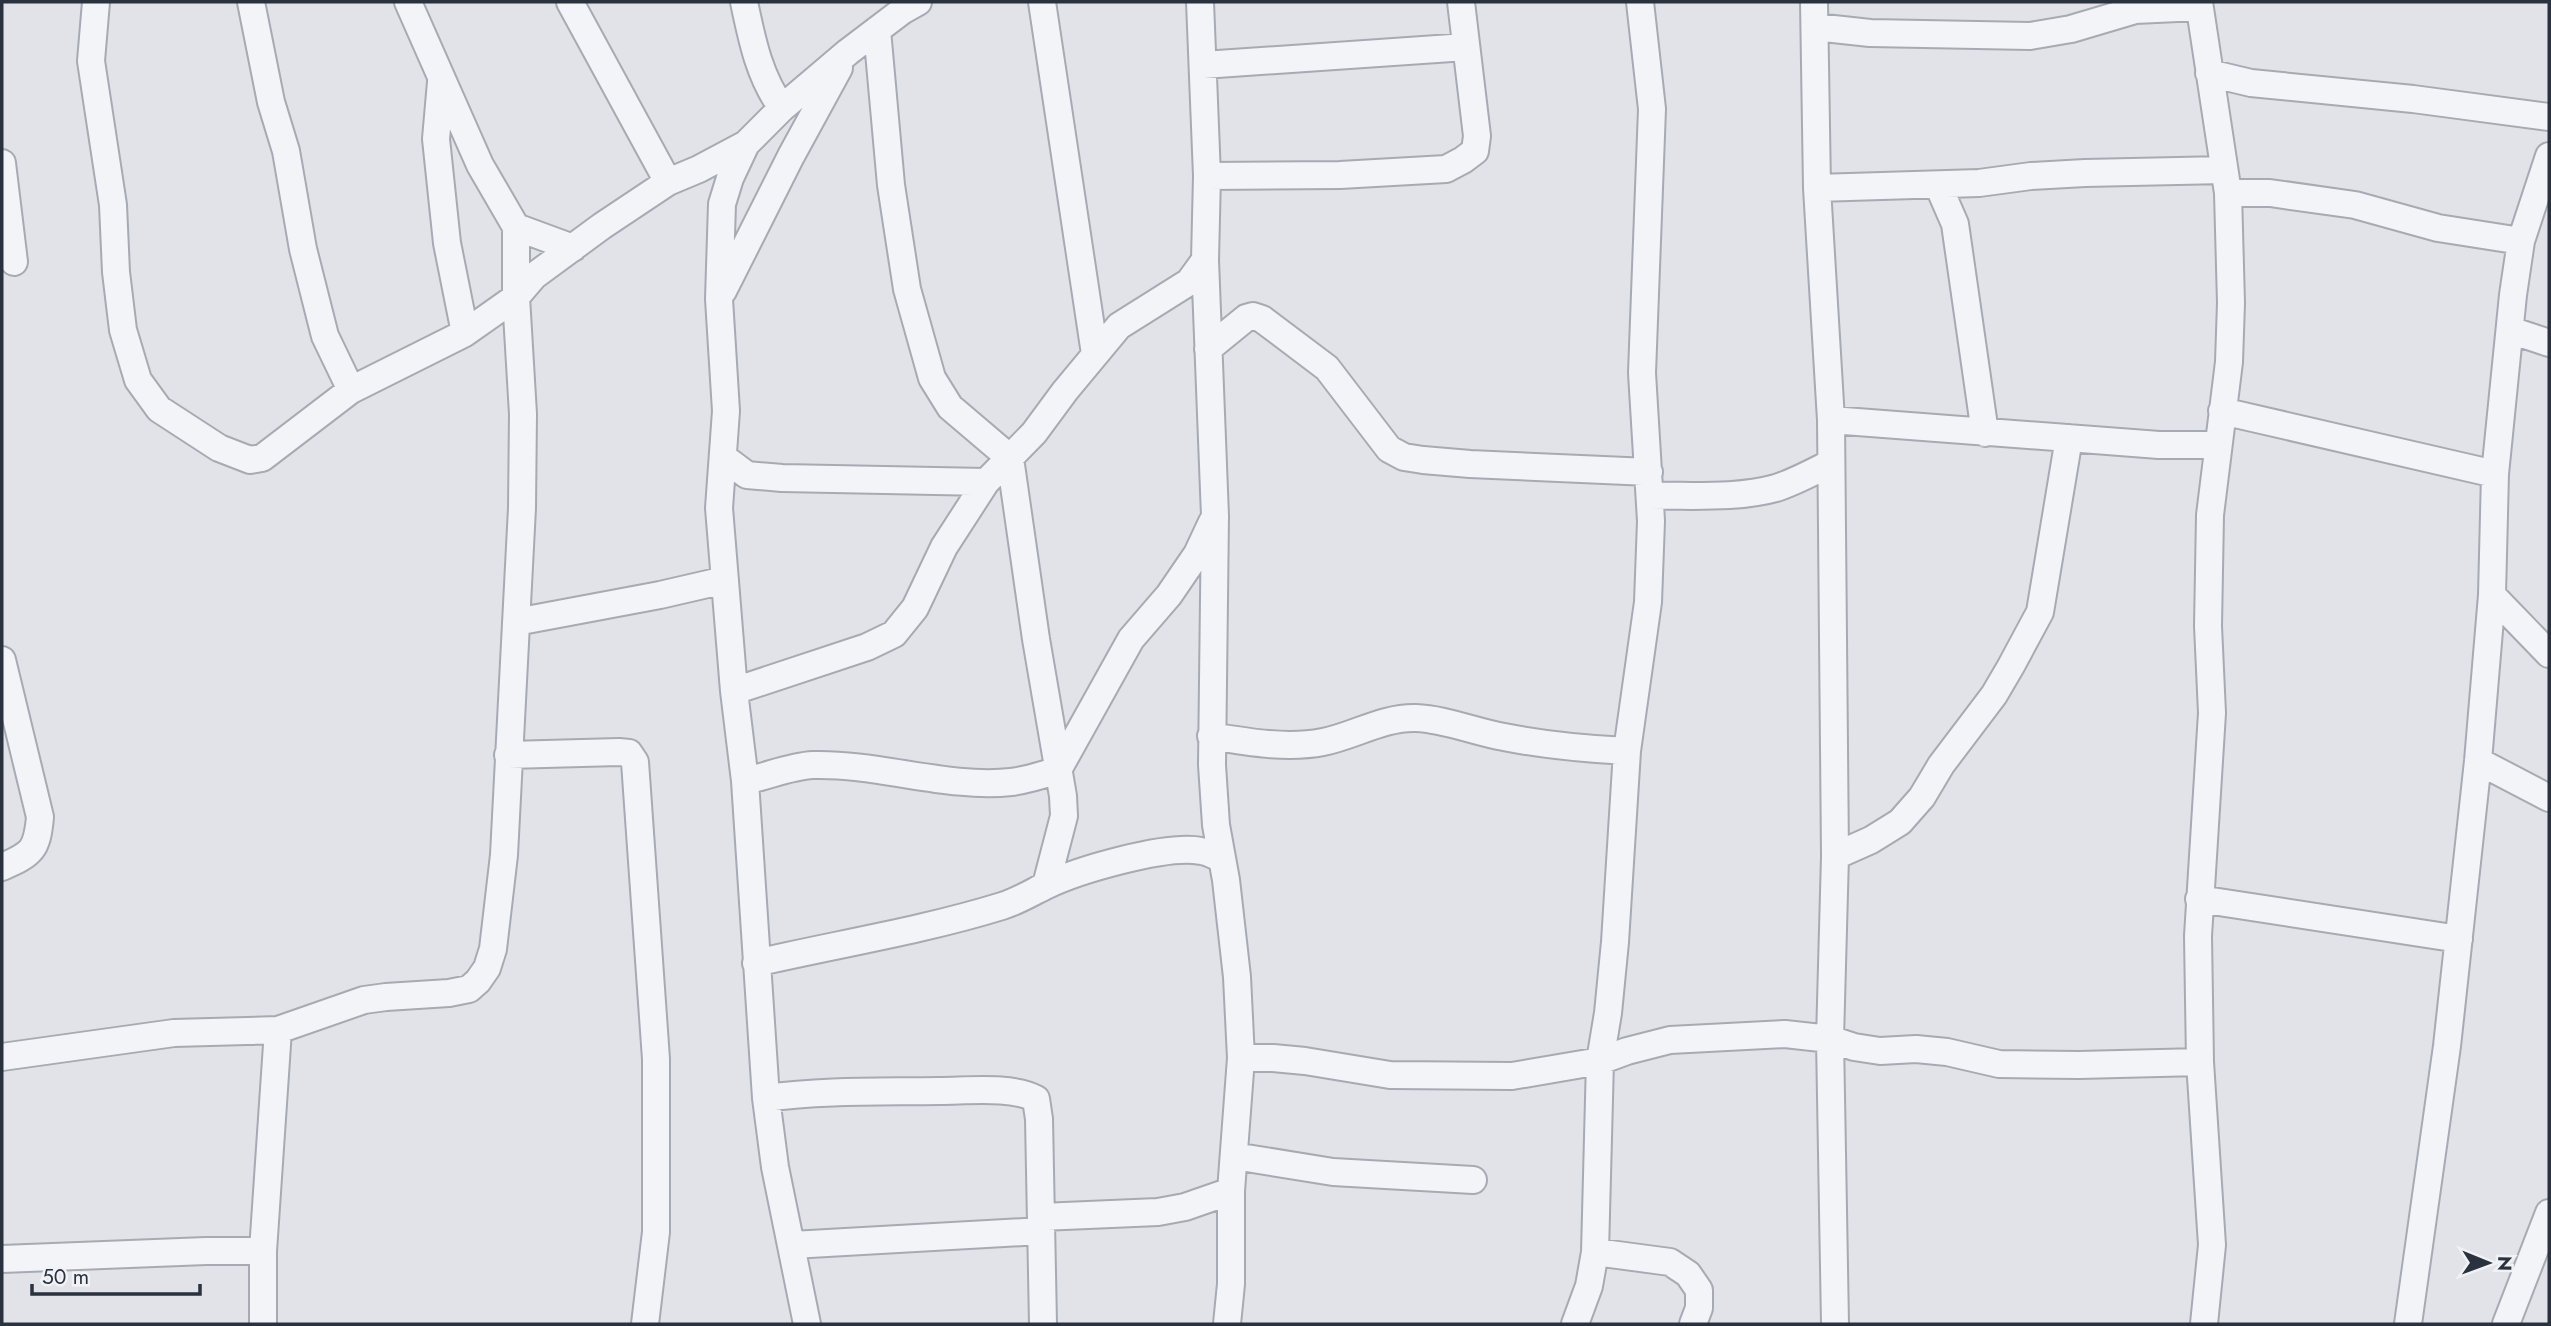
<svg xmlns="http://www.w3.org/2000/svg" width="2551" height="1326" font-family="Jost,sans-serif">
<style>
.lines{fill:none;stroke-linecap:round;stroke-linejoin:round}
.minor-casing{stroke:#a6aab2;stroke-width:30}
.minor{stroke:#f3f4f7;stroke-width:26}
</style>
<rect width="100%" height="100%" fill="#e1e3e8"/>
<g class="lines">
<defs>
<path id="minor" d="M96,2l-5,59 22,144 3,67 7,58 15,50 21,29 60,39 31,12 12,-2 89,-68
M251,2l20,100 15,49 17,98 22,87 26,54 114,-57 51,-36 18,-21 68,-50 66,-44 31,-13 47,-25
M570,2l98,180
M744,2c8,38 15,74 38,106
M1042,2l53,352
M1200,2l7,174 -2,84 10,256 -3,249 4,60 10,55 11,97 4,81 -10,133v93l-4,40
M1814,2l3,186 14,232 4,436 -5,183 5,285
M2199,2l29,191 3,110 -2,59 -19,153 -2,111 4,87 -14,223 2,126 12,183 -8,79
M1815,27l55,6 160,3 41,-7 64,-19 64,-3
M877,30l14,155 16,104 25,89 18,29 60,51 26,181 27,157 1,20 -18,69
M1203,65l263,-18
M2209,73l42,10 162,16 136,18
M441,82l-5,57 11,104 18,90
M2,163l12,99
M1207,176l133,-1 106,-6 17,-9 12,-9 2,-15 -16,-134
M1938,185l17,39 30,209
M1817,188l162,-5 52,-7 54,-3 139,-3
M2228,193h42l85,12 83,23 83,13
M516,227l57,21
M723,291l68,-135 48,-88
M2510,330l39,13
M1208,349l38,-31 7,-2 9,3 65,49 62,81 15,8 19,3 47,4 179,8
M2222,411l273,63
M1831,420l328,25h58
M723,457l24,18 35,3 204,4
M1650,496c41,-1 86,3 126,-8 19,-6 37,-16 55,-25
M2492,595l57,59
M516,622l144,-27 65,-15
M2,660l38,157c-3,33 -8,37 -38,50
M734,691l133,-44 27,-13 21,-26 29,-61 42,-65 48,-49 31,-42 54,-65 70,-44 16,-22
M1211,736c36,6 76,13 112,6 31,-6 60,-25 93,-24 29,1 59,14 88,19 40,8 83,12 123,14l21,-149 3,-81 -9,-148 10,-264 -12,-107
M508,755l111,-3 10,1 6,9 21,297v173l-11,92
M2478,761l71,37
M745,781c23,-5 46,-15 68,-16 64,-2 136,24 198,17 17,-2 32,-7 47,-12l73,-131 38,-44 28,-41 15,-32
M1835,856l36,-16 29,-18 22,-25 19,-32 53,-70 17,-29 29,-54 29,-174
M2199,899l260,40
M756,963c82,-19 165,-32 246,-57 16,-5 29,-13 43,-20 33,-16 122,-42 156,-35 7,1 14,5 20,7
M2,1057l172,-24 104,-3 86,-30 22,-3 63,-4 20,-4 9,-8 9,-13 6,-19 11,-94 18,-347 1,-94 -7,-117v-70l-36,-62 -72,-163
M1241,1058h32l32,3 85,14 122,1 88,-15 27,-10 43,-11 115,-6 45,5 24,8 26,4 36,-2 31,3 52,12 80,1 121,-3
M766,1098c58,-8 116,-6 174,-7 27,0 74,-5 96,8l3,20 4,205
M1234,1156l99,16 140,8
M1041,1217l117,-5 27,-5 46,-16
M792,1245l249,-14
M1595,1252l75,10 18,12 11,16v18l-6,16
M2,1259l204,-8h57
M263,1324v-73l15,-221
M807,1324l-32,-157 -9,-69 -21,-317 -11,-90 -15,-183 7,-97 -7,-112 3,-95 8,-26 16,-34 36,-36 66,-56 54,-41 16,-9
M1575,1324l14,-38 6,-34 5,-191 8,-48 7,-71 12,-191
M2408,1324l39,-278 31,-285 14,-166 3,-121 18,-179 8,-54 28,-85
M2506,1324l43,-111"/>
</defs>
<!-- minor casing -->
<use href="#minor" class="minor-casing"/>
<!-- minor -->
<use href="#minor" class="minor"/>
</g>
<!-- border -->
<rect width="2551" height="1326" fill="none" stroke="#2a313f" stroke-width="7"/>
<!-- north arrow -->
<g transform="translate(2488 1263) rotate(91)" stroke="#f0f2f6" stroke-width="5" paint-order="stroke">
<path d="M0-5L12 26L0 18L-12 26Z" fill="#2a313f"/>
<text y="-10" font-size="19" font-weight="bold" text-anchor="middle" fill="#2a313f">N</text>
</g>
<!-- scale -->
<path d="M32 1284v10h168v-10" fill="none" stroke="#2a313f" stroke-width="3.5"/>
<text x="42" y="1284" font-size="21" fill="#2a313f" stroke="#f0f2f6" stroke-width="5" paint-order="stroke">50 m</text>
</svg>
